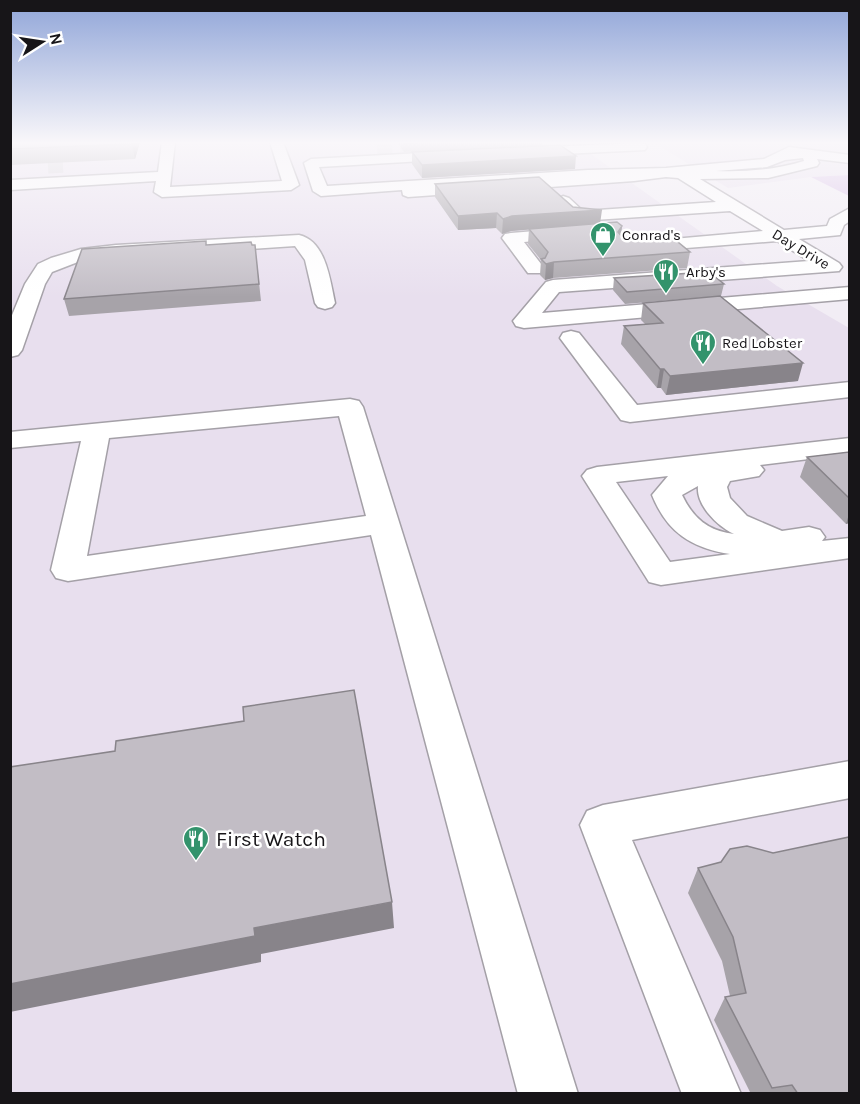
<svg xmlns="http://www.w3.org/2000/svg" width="860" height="1104" font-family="Karla,sans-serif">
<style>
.built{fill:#e8dfee}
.green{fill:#d6bbe6}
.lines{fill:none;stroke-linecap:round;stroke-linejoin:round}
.minor-tunnel{stroke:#d1cdd4;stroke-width:15;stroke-dasharray:15 8;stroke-linecap:butt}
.minor-casing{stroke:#a4a0a7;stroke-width:3}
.minor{fill:#fff;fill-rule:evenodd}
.wall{fill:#a7a3a9}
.shaded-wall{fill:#88848a}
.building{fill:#c2bdc5;stroke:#88848a;stroke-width:1.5}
.labels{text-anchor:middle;stroke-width:5;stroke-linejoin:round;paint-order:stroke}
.far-poi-label{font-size:15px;fill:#171518;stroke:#fff;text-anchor:start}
.far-street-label{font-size:15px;fill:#171518;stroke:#fff}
.near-poi-label{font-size:21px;fill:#171518;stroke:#fff;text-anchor:start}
</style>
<rect width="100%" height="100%" fill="#f2edf5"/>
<!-- built -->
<path class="built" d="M10,142h564l203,144 72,42v765h-838z
M653,142h196v33l-38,2 -83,11z"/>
<!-- green -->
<path class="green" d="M849,175v21l-38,-19z"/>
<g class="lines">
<!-- minor-tunnel -->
<path class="minor-tunnel" d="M377,147l86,-5
M48,166l19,-1"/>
<defs>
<path id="minor" d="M162,142h13l-5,45 112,-6 -12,-39h13l16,43 -8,5 -129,7 -8,-5 2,-11 -146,9v-10l148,-8z
M640,143l5,1 2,3 -2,3 -123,6 -7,-4 7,-4z
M789,147l61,8v8l-33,-4 2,4 -2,3 -49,12 -68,1 84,51 43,-4 3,-7 20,-11v13l-6,4 -4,10 -41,4 40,24 3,4 -3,4 -280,21 -17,21 308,-26v12l-326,29 -8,-2 -3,-5 33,-39 7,-2 256,-19 -32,-20 -143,11 -6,-1 -3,-4 3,-4 135,-12 -33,-20 -151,10 -6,-1 -18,-19 8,-5 6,2 14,13 133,-9 -38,-24 -12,-1 -32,4 -226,16 -5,-2 -1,-5 -81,6 -8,-5 -9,-28 7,-4 147,-8 7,4 -7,4 -139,8 8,19 261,-16 78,-2 98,-9zM803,158l1,3c-29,9 -58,11 -88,10l51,-4 18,-7z
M572,228l6,1 3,4 -3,4 -54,5 21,27 -3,4h-14l-26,-35 3,-4 6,-1z
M299,235c27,6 31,45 36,68l-3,4 -7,2 -7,-2 -3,-4 -10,-43 -10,-14 -212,14 -31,12 -7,12 -23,66 -4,5 -8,2v-37l15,-36 13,-20 13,-6 30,-9 35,-4z
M571,331l8,2 58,72 213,-23v15l-220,25 -9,-2 -61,-82 3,-5z
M350,399l9,2 4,6 215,687h-60l-147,-559 -303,46 -12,-3 -5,-8 30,-129 -71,7v-16zM339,416l27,100 -279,40 22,-118z
M850,438v16l-90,11 4,5 -5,6 -29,5 -3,6 3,11 17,18 35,15 27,-4 11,3 5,7 -3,4 28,-3v20l-189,27 -12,-3 -67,-106 5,-6 10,-3zM668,476l-16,19c15,37 39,53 78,59l-60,8 -54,-80zM698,486c-2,19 19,40 36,48 -26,-3 -41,-16 -52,-39z
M850,761v37l-218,42 109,254h-59l-102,-269 7,-14 16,-6z"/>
</defs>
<!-- minor casing -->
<use href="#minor" class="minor-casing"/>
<!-- minor -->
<use href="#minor" class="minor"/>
</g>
<!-- wall -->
<path class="wall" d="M10,142h130l-5,17 -125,6z
M397,142h146v3l32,24 -153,9 -10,-14v-12l61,-3 -69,3z
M435,184l138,23 27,16 22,3 -1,10 2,2 67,14 -3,16 -134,10 -8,2 -5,-5 1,-15 -13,-16 1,-15 -18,2 -9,3 -6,-6 -38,2 -23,-33z
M206,245h49l6,56 -192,15 -5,-17z
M614,278l110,6 -3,12 -96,8 -12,-14z
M643,303l155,78 -132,14 -5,-7h-4l-36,-44 3,-18 21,-2 -4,-4z
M849,452v71l-3,1 -46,-47 7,-20z
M773,853l76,241h-98l-37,-74 11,-23 5,-1 -8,-35 -34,-68 10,-25z"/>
<!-- shaded-wall -->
<path class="shaded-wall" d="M132,142h8l-5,17 -3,-15z
M576,156l-1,13 -153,9v-13z
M602,210l-2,14 -89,7 -9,3 1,-15 9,-3z
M497,213l-1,15 -38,2v-14z
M622,226l-2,15 -2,-9z
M554,262l-1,16 -8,2 1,-16z
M803,363l-5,18 -132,14 4,-19z
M660,369h4l-3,19h-4z
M849,514v9l-3,1z
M392,902l2,26 -133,26v8l-251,50v-28l244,-56z"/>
<!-- building -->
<path class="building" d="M10,142h122v2l-122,5z
M403,142h24l-23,2z
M560,145l16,11 -154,9 -10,-13z
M539,177l34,30 29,3 -90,6 -9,3 -6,-6 -39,3 -23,-32z
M617,222l5,4 -4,6 5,6h14l3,3 33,-3 17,14 -136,10 -8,2 -5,-5 4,-1 3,-6 -19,-23z
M206,241v4l45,-3 1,3h3l4,39 -195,15 18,-50z
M709,272l15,12 -97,8 -13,-14z
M720,296l83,67 -133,13 -6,-7h-4l-36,-43 39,-3 -20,-20z
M849,452v46l-42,-41z
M354,690l38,212 -138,26 1,8 -245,48v-217l105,-16 1,-10 128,-20 -1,-14z
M849,837v257h-51l-6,-9 -20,3 -47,-91 21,-4 -13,-56 -35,-69 23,-6 9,-13 17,-3 26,7z"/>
<!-- sky -->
<linearGradient id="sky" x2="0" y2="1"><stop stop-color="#90a5d8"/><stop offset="0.48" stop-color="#f9f7fa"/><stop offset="1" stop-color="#f9f7fa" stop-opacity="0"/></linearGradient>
<rect width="860" height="297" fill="url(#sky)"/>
<!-- icons -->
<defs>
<symbol id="shop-pin" viewBox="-11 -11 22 30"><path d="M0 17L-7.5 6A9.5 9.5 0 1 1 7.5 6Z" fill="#33936c" stroke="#fff"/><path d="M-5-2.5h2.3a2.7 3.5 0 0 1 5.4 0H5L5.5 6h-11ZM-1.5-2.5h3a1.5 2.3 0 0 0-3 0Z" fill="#fff"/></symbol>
<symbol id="restaurant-pin" viewBox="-11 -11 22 30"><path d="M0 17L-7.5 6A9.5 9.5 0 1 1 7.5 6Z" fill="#33936c" stroke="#fff"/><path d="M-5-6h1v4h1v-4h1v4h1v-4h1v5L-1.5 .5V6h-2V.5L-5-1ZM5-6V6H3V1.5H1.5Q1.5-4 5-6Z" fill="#fff"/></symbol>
</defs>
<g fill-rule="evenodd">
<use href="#shop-pin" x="588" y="220" width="30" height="40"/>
<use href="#restaurant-pin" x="651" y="257" width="30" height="40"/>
<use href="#restaurant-pin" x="688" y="328" width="30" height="40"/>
<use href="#restaurant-pin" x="181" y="824" width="30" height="40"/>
</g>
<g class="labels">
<!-- far-poi labels -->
<g class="far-poi-label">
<text x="622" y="240">Conrad's</text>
<text x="686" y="277">Arby's</text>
<text x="722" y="348">Red Lobster</text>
</g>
<!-- far-street labels -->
<g class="far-street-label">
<text transform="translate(801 249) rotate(31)" y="5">Day Drive</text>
</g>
<!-- near-poi labels -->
<g class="near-poi-label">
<text x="216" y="846">First Watch</text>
</g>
</g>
<!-- border -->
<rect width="860" height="1104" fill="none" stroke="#171518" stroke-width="24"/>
<!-- north arrow -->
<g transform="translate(42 42) rotate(78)" stroke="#ffffff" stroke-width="4.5" paint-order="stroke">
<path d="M0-4.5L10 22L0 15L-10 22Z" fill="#171518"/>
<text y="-9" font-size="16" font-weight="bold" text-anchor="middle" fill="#171518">N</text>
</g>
</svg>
